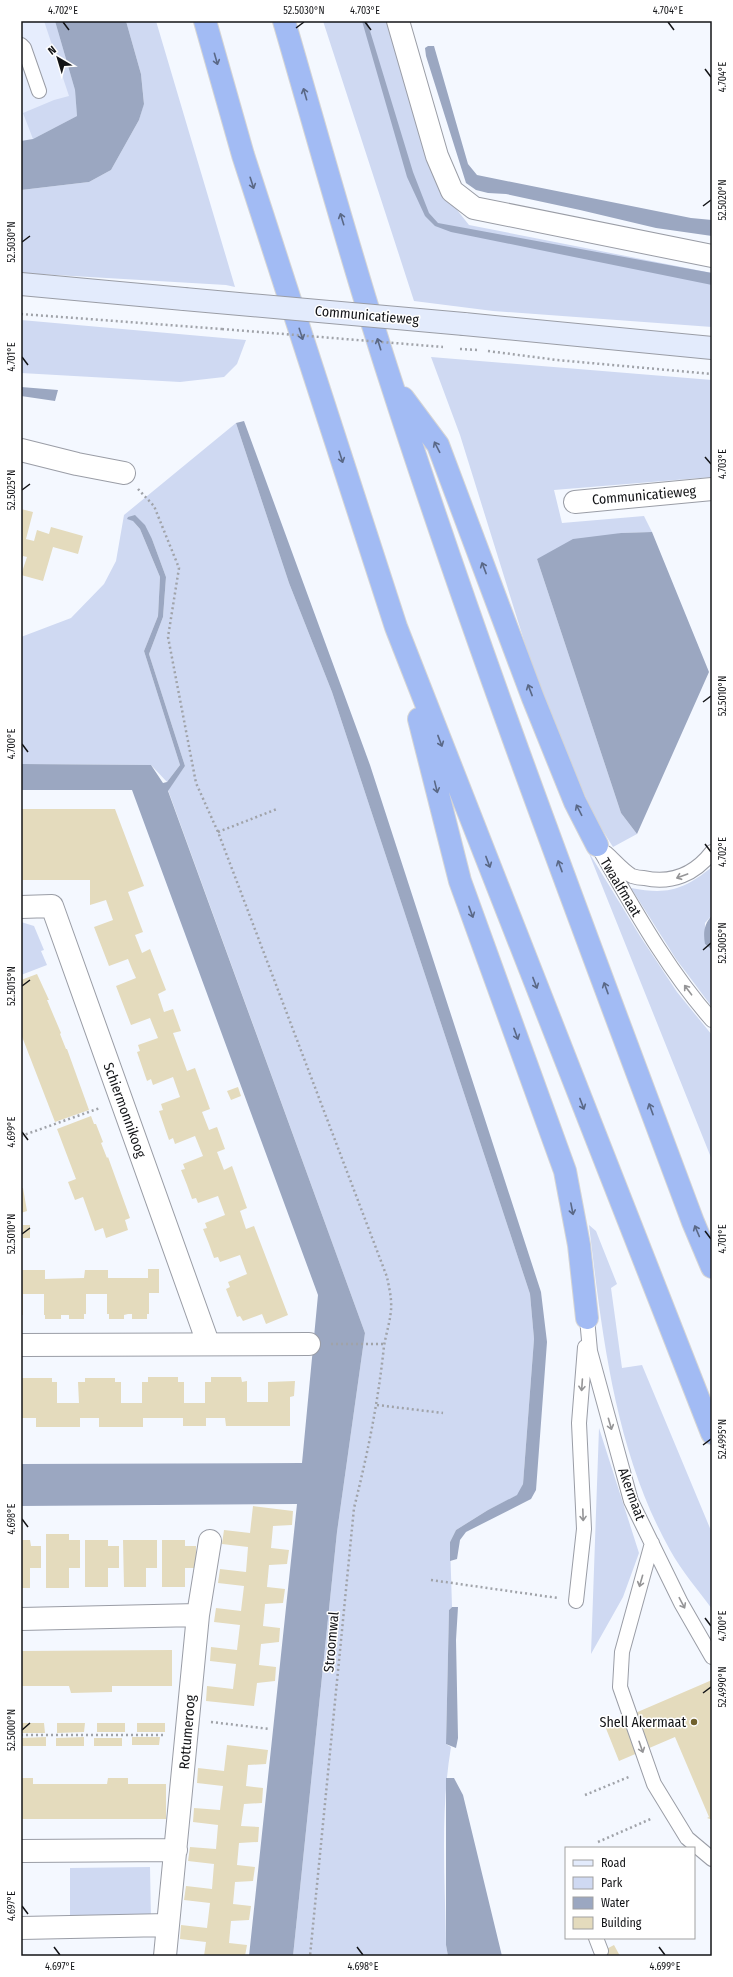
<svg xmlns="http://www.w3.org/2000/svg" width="733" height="1977" font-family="'Fira Sans Condensed',sans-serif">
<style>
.built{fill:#e6edfd}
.green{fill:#cfd9f2}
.water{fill:#9ba7c1}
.building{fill:#e4dbbd}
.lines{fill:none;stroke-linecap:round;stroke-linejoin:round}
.lane-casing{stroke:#9a9da6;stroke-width:16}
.street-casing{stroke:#9a9da6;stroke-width:24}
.secondary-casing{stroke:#9a9da6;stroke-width:24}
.highway-casing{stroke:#d5d5d5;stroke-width:24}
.path{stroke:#a0a3a9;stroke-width:2.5;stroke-dasharray:2 3;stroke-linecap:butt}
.lane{stroke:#fff;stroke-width:14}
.street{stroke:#fff;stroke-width:22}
.secondary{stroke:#e3ebfc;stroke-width:22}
.highway{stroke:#a2bbf4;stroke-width:22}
.secondary-bridge-casing{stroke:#9a9da6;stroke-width:24;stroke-linecap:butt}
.path-bridge{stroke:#a0a3a9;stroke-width:2.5;stroke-dasharray:2 3;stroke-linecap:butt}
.secondary-bridge{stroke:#e3ebfc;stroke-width:22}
.oneway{stroke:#5a6886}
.oneway2{stroke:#959597}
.ticks{fill:none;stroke:#131417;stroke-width:1.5}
.poi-dot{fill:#70612e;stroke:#fff;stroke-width:1.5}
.labels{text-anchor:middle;stroke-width:3;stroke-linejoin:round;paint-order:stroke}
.street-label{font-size:14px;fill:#131417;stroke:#fff}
.poi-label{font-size:14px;fill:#131417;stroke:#fff;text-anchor:end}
.neatline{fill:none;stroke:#131417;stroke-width:1.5}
.ticks-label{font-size:10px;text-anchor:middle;fill:#131417}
</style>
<rect width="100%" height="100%" fill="#f4f8ff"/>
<!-- built -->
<path class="built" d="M21,21h81l20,71 -101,81z"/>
<!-- green -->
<path class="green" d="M44,21h11l20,69 2,26 -44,23 -10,-26 31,-13 15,-4z
M126,21h30l79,266 -9,-2 -205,-12v-83l68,-8 22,-12 28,-50 5,-17 -3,-29z
M323,21h64l21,68 38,107 23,29 243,48v54l-219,-16 -79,-10z
M21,320l225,20 -9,24 -13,13 -44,5 -159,-9z
M431,357l281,23v97l-158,13 8,33 82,-7 8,16 -31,1 -84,26 84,254 16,21 -24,13 -17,-27 -39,-87 -31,-86 -66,-212z
M236,423l53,160 43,109 198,602 4,45 -11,145 -5,11 -30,15 -32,20 -6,12 2,65 -3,3 -3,134 5,3c-11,65 -6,132 -5,198l2,11h-155l44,-424 28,-199 -197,-543 17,-24 -36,-112 14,-37 3,-40 -14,-38 -19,-18 7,8 20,48 -2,39 -14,35 36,114 -13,17 -16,-17 -130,-1v-127l50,-19 33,-34 12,-23 8,-46z
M588,851l52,85 37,56 35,43v125z
M712,867v48l-7,8v21l7,6v57l-36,-48 -45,-71c37,7 52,2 81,-21z
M21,922l13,4 10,24 -3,1 6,14 -26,10z
M589,1225l7,6 21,53 -6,4 11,80 20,-3 70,168v76c-14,-19 -31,-39 -42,-59 -55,-98 -68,-216 -81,-325z
M599,1428l40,125 -16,44 -32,57z
M150,1867l1,53h-81v-52z"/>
<!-- water -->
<path class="water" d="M55,21h71l15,53 3,30 -5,16 -28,50 -22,12 -68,8v-49l12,-2 44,-23 -2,-26z
M362,21h5l46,151 16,41 9,10 274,50v12l-261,-53 -16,-6 -10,-10 -18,-39z
M428,46h6l34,118 9,11 214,43 21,2v16l-56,-8 -76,-18 -74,-16 -18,-1 -12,-3 -10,-7 -40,-127 -1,-8z
M21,387l37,3 -3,11 -34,-5z
M244,421l126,344 171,527 6,50 -11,148 -5,9 -65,33 -6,8 -3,19 -7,2v-19l6,-12 32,-20 29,-15 6,-11 11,-145 -4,-45 -198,-602 -43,-109 -53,-160z
M135,515l10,10 7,14 14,38 -3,40 -14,37 36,112 -17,25 197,542 -28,199 -44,424h-44l48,-452 -276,2v-42l281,-1 16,-168 -186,-505h-111v-26l130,1 12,18 4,-1 13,-17 -36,-114 14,-35 2,-39 -20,-48 -7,-8 -6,-2 1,-2z
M652,532l57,140 -72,162 -16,-21 -84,-254 36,-20 48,-6z
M712,915v35l-7,-6c-2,-12 -1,-19 7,-29z
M452,1607h6l-2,33 2,98 -2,10 -10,-4 3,-134z
M446,1778h8l9,17 39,161h-54l-2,-11z"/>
<!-- building -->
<path class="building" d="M21,509l12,3 -7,27 8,2 3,-11 12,4 2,-7 32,9 -5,18 -25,-7 -10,34 -22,-6 6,-18 -4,-1 -2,4z
M21,809h94l29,77 -16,6 15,40 -8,3 7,18 8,-4 16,41 -8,4 6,18 9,-3 8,22 -8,2 14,38 8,-3 15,41 -8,3 7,18 8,-3 8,22 -8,3 7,18 8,-4 15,42 -7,3 6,18 8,-3 34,89 -22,9 -4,-10 -19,7 -3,-5 -3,1 -11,-28 4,-2 -2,-5 19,-8 -7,-19 -20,7 -2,-5 -4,1 -5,-14 -6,-15 4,-1 -2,-5 20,-8 -7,-19 -20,7 -2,-5 -4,1 -5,-14 -6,-15 4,-1 -2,-5 20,-8 -8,-20 -20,8 -2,-6 -4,2 -10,-29 4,-1 -2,-6 19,-7 -7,-20 -20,8 -2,-6 -4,2 -10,-29 3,-1 -2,-6 20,-7 -8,-20 -19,7 -15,-39 20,-8 -4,-9 -4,-10 -19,7 -15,-39 19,-7 -7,-20 -16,5v-25h-69z
M37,974l12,26h-2l14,33 -1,1 6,15h1l22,61 -34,12 -34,-88v-54z
M238,1087l3,9 -10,4 -4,-9z
M91,1116l3,8h2l7,18 -2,1 6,15 1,-1 22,61 -5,2 3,10 -22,8 -3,-10 -8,3 -12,-34 -8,3 -7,-18 8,-3 -19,-50z
M21,1188h2l4,23 -6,2z
M23,1225h7v13h-7z
M148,1269h11v24h-10v21h-2v5h-15v-5h-4l-4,1v4h-15v-5h-2v-20h-21v20h-2v5h-15v-4h-8v4h-16v-4h-1v-21h-21v21h-2v-45h24v9l39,-1 1,-8h23v8h40z
M148,1377h30v5h6v21h21v-21h6v-5h30l1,5 5,-1v21h21v-20l27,-1 -1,15 -4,1v29h-64l-1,-8h-19v8h-23v-8h-40v9h-44v-9h-19v9h-44v-9h-15v-40h31v4h5v21h22l-1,-21h7v-4h30v4h6v21h21v-21h6z
M253,1506l40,5 -1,14 -19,1 -2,22 18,2 -2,14 -18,1 -2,22 18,2 -2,14 -18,1 -2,22 17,2 -1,14 -18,2 -2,21 17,2 -1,14 -18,2 -3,23 -48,-5 1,-15 26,3 3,-25 -26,-3 1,-14 26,3 3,-25 -26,-3 2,-14 25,3 3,-25 -26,-3 2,-14 26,3 2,-25 -26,-3 2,-14 26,3z
M46,1534h23v6h11v28h-11v20h-23z
M21,1540h9l1,6h10v22h-11v20h-9z
M85,1540h23v6h11v22h-11v19h-23z
M123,1540h34v28h-11v19h-22z
M162,1540h23v6h11v22h-11v19h-23z
M172,1650v36h-60v6l-41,1 -2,-7h-48v-35z
M712,1680v139h-2l-3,-1 2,-1 -34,-80 -56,24 -14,-35z
M21,1723h23l1,10h-24z
M57,1723h28l-1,9 -27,1z
M97,1723h28v9h-28z
M137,1723h28v9h-28z
M46,1737v9h-25v-8z
M84,1737v9h-28v-8z
M132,1737h28l-1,8h-27z
M94,1738h28v8h-28z
M227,1745l41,5 -2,14 -18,1 -2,21 17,2 -1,15 -18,1 -3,22 18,1 -1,15 -19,1 -2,22 18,2 -2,14 -18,1 -2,22 18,2 -2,14 -18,1 -2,22 18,2 -2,11h-41l2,-14 -26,-3 1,-14 26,3 3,-25 -26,-3 2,-14 26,3 2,-25 -26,-3 2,-14 26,2 2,-24 -25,-3 1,-14 26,2 3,-24 -26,-3 1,-15 26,3z
M21,1778h12v6h74l1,-6h20v6h38v35h-145z
M614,1945l6,11h-27z"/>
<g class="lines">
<defs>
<path id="lane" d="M21,45l3,3 15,43
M597,845c35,60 69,123 115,175
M606,853c8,7 17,18 26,23 3,1 8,2 12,2 28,6 51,-4 68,-26
M587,1318l3,33 41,150 50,102 31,54
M652,1543l-30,109 -2,35 34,97 33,54 25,21
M576,1601l8,-72 -5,-106 6,-76
M596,1938l5,13"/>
<path id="street" d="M398,21l39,135 15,35 22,17 238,48
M21,450l56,14 47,9
M575,502l137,-13
M21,907l31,-1 156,437
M21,1345l288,-1
M21,1619l177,-4
M21,1851l155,-1
M21,1928l147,-3
M165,1956l33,-341 12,-74"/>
<path id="secondary" d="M21,284l163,15
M464,324l248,24"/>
<path id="highway" d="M205,21l38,134 153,472 316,806
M284,21c35,120 68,242 107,361 91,283 198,561 302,840l19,45
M403,398l35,47 95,253 42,104 22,43
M419,719l41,162 105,290 14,74 8,73"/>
</defs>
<!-- lane casing -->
<use href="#lane" class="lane-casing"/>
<!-- street casing -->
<use href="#street" class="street-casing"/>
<!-- secondary casing -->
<use href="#secondary" class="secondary-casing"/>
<!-- highway casing -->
<use href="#highway" class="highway-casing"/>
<!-- path -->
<path class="path" d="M21,314l201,15
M488,351l69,9 155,14
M138,489l16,17 25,62 -11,69 28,146 22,49 169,445c2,10 5,22 4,33 -1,12 -5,24 -7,36 -6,57 -16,106 -30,162l-44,448
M218,832l59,-23
M21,1136l79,-28
M331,1344h54
M377,1405l66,8
M431,1580l127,18
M211,1722l59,7
M21,1735h143
M585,1795l46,-19
M598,1842l55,-24"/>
<!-- lane -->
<use href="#lane" class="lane"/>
<!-- street -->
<use href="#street" class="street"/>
<!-- secondary -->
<use href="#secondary" class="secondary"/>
<!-- highway -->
<use href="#highway" class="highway"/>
<defs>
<path id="secondary-bridge" d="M184,299l280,25"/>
</defs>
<!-- secondary-bridge casing -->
<use href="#secondary-bridge" class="secondary-bridge-casing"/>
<!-- path-bridge -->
<path class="path-bridge" d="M222,329l221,18
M460,349l18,1"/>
<!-- secondary-bridge -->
<use href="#secondary-bridge" class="secondary-bridge"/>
</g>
<!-- one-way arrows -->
<defs><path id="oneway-shaft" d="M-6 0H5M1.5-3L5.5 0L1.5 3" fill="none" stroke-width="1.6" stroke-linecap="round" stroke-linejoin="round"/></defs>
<g class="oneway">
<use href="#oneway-shaft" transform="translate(216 59) rotate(74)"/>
<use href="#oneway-shaft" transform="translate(305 94) rotate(-106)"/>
<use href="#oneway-shaft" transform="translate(252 183) rotate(72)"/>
<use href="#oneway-shaft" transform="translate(342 219) rotate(-107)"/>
<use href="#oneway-shaft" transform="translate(301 334) rotate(72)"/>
<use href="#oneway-shaft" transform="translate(379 344) rotate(-107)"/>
<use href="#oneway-shaft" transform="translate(437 447) rotate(-117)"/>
<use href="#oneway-shaft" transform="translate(341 457) rotate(72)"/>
<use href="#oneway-shaft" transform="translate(484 568) rotate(-111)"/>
<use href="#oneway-shaft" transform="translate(530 690) rotate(-111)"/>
<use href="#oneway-shaft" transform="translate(440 741) rotate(69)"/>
<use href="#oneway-shaft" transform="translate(436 787) rotate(76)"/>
<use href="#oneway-shaft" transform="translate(579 810) rotate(-117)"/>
<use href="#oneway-shaft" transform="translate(488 862) rotate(69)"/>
<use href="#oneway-shaft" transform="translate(560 866) rotate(-110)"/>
<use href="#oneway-shaft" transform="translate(471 912) rotate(70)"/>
<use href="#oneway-shaft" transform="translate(535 983) rotate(69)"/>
<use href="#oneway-shaft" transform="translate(606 988) rotate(-110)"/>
<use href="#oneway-shaft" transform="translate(516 1034) rotate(70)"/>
<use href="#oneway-shaft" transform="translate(582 1104) rotate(69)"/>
<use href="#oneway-shaft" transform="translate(651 1109) rotate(-110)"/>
<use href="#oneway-shaft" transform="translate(572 1209) rotate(79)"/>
<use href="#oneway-shaft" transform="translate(697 1231) rotate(-113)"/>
</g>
<g class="oneway2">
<use href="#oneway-shaft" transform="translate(682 876) rotate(160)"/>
<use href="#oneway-shaft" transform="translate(688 990) rotate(-127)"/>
<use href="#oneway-shaft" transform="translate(582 1385) rotate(94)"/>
<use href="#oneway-shaft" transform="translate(610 1424) rotate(74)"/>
<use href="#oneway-shaft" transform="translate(583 1515) rotate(88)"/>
<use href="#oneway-shaft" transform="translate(641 1581) rotate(106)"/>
<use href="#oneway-shaft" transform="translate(682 1603) rotate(62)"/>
<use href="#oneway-shaft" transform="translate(641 1747) rotate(71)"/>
</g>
<!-- ticks -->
<path class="ticks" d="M63,22l6,8M365,22l6,8M668,22l6,8M296,28l8,-6M705,69l6,8M703,206l8,-6M22,242l8,-6M22,357l6,8M705,457l6,7M22,490l8,-6M703,702l8,-6M22,744l6,8M705,844l6,8M703,950l8,-7M22,986l8,-6M22,1132l6,8M705,1231l6,8M22,1234l8,-6M703,1445l8,-6M22,1519l6,8M705,1618l6,8M703,1693l8,-6M22,1730l8,-7M22,1906l6,8M54,1947l6,8M357,1947l6,8M659,1947l6,8"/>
<!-- markers -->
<circle class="poi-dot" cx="694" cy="1722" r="4"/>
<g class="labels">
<!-- street labels -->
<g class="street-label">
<text transform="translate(367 315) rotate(5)" y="5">Communicatieweg</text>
<text transform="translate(644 495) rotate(-5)" y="5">Communicatieweg</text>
<text transform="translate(621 887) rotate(59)" y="5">Twaalfmaat</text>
<text transform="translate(125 1110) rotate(70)" y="5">Schiermonnikoog</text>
<text transform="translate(632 1494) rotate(70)" y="5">Akermaat</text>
<text transform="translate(331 1642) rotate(-85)" y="5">Stroomwal</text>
<text transform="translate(187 1732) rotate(-85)" y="5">Rottumeroog</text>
</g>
<!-- poi labels -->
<g class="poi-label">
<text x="686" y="1727">Shell Akermaat</text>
</g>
</g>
<!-- border -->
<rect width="733" height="1977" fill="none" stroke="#ffffff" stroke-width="44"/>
<!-- legend -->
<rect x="565" y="1847" width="130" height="92" fill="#ffffff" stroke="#a1a1a2"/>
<rect x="573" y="1860" width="20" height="6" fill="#e3ebfc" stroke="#a1a1a2"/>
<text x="601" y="1867" font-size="12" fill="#131417">Road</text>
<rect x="573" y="1877" width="20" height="12" fill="#cfd9f2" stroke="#a1a1a2"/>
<text x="601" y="1887" font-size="12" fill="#131417">Park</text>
<rect x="573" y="1897" width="20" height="12" fill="#9ba7c1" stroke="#a1a1a2"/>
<text x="601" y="1907" font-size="12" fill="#131417">Water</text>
<rect x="573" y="1917" width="20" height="12" fill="#e4dbbd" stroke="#a1a1a2"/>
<text x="601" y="1927" font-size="12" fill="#131417">Building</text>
<!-- north arrow -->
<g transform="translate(58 58) rotate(322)" stroke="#ffffff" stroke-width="3" paint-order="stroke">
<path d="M0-3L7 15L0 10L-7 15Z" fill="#131417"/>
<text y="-6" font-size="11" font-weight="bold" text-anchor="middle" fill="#131417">N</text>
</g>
<rect x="22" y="22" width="689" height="1933" class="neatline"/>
<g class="ticks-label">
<text x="63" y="14">4.702°E</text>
<text x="304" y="14">52.5030°N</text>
<text x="365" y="14">4.703°E</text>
<text x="668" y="14">4.704°E</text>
<text transform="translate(722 77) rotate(-90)" y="4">4.704°E</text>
<text transform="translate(722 200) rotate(-90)" y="4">52.5020°N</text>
<text transform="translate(11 242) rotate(-90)" y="4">52.5030°N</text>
<text transform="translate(11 357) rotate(-90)" y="4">4.701°E</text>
<text transform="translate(722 464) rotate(-90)" y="4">4.703°E</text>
<text transform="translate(11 490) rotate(-90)" y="4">52.5025°N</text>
<text transform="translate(722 696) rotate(-90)" y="4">52.5010°N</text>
<text transform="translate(11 744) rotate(-90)" y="4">4.700°E</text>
<text transform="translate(722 852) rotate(-90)" y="4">4.702°E</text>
<text transform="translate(722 943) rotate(-90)" y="4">52.5005°N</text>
<text transform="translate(11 986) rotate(-90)" y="4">52.5015°N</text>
<text transform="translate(11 1132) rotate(-90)" y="4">4.699°E</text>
<text transform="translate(11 1234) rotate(-90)" y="4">52.5010°N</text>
<text transform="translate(722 1239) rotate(-90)" y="4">4.701°E</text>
<text transform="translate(722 1439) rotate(-90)" y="4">52.4995°N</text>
<text transform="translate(11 1519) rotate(-90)" y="4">4.698°E</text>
<text transform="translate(722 1626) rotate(-90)" y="4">4.700°E</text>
<text transform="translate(722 1687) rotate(-90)" y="4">52.4990°N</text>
<text transform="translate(11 1730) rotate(-90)" y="4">52.5000°N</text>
<text transform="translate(11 1906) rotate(-90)" y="4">4.697°E</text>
<text x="60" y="1970">4.697°E</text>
<text x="363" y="1970">4.698°E</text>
<text x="665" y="1970">4.699°E</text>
</g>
</svg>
